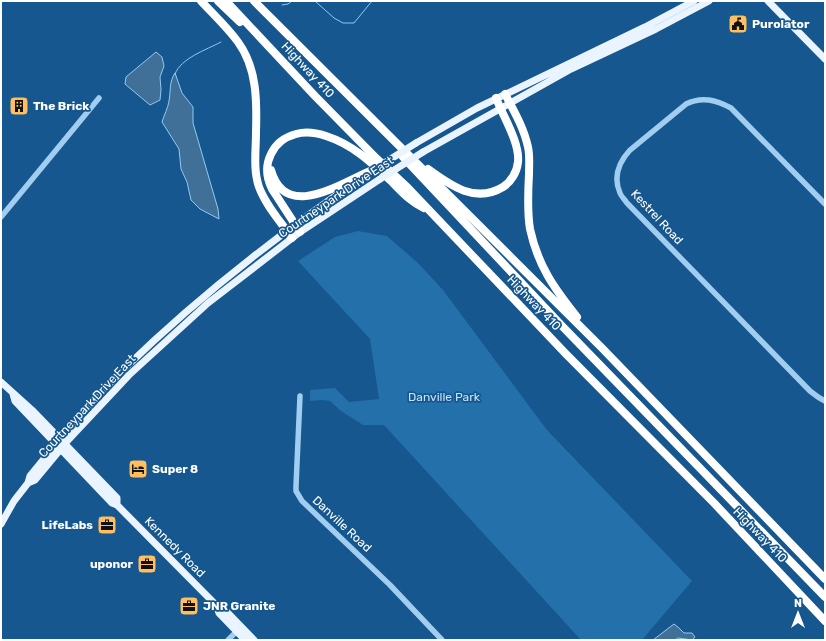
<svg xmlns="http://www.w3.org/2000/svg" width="826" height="641" font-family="Rubik,sans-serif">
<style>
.green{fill:#2470ab}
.water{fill:#407098;stroke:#92caf3}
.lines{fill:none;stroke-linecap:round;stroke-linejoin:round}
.stream{stroke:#92caf3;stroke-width:1}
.minor{stroke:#a0cdf0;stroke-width:5.5}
.major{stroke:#e9f4ff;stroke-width:7}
.highway{stroke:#fff;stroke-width:8}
.major-bridge{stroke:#e9f4ff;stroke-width:7}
.labels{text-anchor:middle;stroke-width:3.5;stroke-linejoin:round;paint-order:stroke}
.poi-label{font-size:12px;font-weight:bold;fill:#fff;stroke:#15578e;text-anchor:start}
.street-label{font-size:12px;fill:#fff;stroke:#15578e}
.park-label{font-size:12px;fill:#c6e4fc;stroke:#15578e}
</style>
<rect width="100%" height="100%" fill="#15578e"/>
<!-- green -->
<path class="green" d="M358,231l29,5 31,27 25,27 104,140 145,151 -50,59h-61l-197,-215h-21l-22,-14 -11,-10 -8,-1 -12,1v-11l25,-2 14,14 30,-3 -9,-60 -72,-78 37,-24z"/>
<!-- water -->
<path class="water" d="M156,52l6,5 2,9 -4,11 1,13 -1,10 -10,5 -25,-21 1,-7z
M175,73l7,20 11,14v16l25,86 1,10 -19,-10 -9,-9 -4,-18 -6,-13 -2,-20 -17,-27c2,-7 6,-14 7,-21 2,-11 0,-19 6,-28z
M674,624l5,4 5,5h8l3,4 -3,3 -14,-2 -3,2h-22z"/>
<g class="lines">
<!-- stream -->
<path class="stream" d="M315,1l19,17 9,5h11l18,-22
M282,5l6,-1 4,-3
M175,74c6,-16 31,-24 46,-32"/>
<!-- minor -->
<path class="minor" d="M825,204l-94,-96c-15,-8 -29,-12 -45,-4l-56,46c-11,12 -17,27 -10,43 1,3 5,7 7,10l183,188 8,6 7,4
M1,217l98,-119
M300,396l-4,90v5l6,10 88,84 52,55
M228,640l11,-11"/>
<!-- major -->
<path class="major" d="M768,1l57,58
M416,143l61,-35 168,-81 49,-26
M423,152l148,-83 85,-40 53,-28
M1,382l31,28 85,88v7
M13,394l2,7 97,102 5,2 99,100 7,3 31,32
M28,483l7,-3 34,-41 60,-64 79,-72 92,-71 80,-53
M1,524l13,-23 14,-18 2,-7c30,-37 60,-74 94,-107 73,-71 152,-133 236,-190
M216,605l3,8 26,27"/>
<!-- highway -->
<path class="highway" d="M201,1c12,13 26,26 37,41 19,26 19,59 18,90 0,18 -3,38 3,55 7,19 22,35 33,51
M218,1l22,21
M226,1l89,95 61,62 32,30 158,166 148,149 111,118
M254,1l348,347 223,231
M505,94c9,17 19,34 23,53 2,9 1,18 1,27 -1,18 -2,37 1,55 8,37 24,59 47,88
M403,157l160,170 262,270
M428,169c22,16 47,35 75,18 8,-5 14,-15 15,-25 2,-19 -15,-46 -22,-64
M271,170c15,54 74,10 104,-1
M300,232l-28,-43c-6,-12 -7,-23 -1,-35 5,-11 14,-17 25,-20 10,-3 21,-1 30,2 28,9 47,28 67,47 10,10 18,19 31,25"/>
<!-- major-bridge -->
<path class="major-bridge" d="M375,169l41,-26
M380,179l43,-27"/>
</g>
<!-- icons -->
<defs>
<symbol id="civic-square" viewBox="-11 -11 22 22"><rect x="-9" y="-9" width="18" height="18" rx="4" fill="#ffbf5f" stroke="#15578e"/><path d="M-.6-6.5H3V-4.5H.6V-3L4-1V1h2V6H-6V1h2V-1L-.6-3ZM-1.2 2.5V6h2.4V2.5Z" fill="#111"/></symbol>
<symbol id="building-square" viewBox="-11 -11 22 22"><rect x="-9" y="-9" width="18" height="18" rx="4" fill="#ffbf5f" stroke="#15578e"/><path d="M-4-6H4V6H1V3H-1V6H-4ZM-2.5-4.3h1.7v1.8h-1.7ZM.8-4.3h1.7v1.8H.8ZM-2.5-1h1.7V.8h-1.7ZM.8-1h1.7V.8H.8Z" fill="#111"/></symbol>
<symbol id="hotel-square" viewBox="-11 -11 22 22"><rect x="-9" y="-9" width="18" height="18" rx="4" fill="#ffbf5f" stroke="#15578e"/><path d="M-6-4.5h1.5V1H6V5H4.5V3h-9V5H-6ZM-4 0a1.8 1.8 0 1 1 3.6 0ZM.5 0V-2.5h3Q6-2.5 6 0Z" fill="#111"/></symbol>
<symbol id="office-square" viewBox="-11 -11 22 22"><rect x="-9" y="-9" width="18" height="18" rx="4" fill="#ffbf5f" stroke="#15578e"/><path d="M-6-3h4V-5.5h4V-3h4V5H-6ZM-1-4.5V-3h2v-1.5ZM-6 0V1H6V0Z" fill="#111"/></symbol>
</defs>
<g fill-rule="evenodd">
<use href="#civic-square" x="727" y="13" width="22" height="22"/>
<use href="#building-square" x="8" y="95" width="22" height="22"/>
<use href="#hotel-square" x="127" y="458" width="22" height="22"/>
<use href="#office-square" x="96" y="514" width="22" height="22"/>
<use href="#office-square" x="136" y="553" width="22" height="22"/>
<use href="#office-square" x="178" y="595" width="22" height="22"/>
</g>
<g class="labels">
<!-- poi labels -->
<g class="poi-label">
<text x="752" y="28">Purolator</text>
<text x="33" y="110">The Brick</text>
<text x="152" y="473">Super 8</text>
<text x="93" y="529" text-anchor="end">LifeLabs</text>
<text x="133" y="568" text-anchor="end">uponor</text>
<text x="203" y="610">JNR Granite</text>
</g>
<!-- street labels -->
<g class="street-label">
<text transform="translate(308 70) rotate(47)" y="4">Highway 410</text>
<text transform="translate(336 197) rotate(-34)" y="4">Courtneypark Drive East</text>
<text transform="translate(657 217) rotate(47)" y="4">Kestrel Road</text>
<text transform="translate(534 303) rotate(46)" y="4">Highway 410</text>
<text transform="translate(87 406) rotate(-47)" y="4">Courtneypark Drive East</text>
<text transform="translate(342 524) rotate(43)" y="4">Danville Road</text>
<text transform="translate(760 535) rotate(46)" y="4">Highway 410</text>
<text transform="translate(175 547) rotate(45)" y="4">Kennedy Road</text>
</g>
<!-- park labels -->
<g class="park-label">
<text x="444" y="401">Danville Park</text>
</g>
</g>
<!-- border -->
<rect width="826" height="641" fill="none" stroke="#ffffff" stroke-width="4"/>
<!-- north arrow -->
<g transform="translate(798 613)" stroke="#15578e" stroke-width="3" paint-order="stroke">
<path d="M0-3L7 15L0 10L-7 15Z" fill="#ffffff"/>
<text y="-6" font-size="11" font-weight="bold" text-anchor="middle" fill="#ffffff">N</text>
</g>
</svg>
